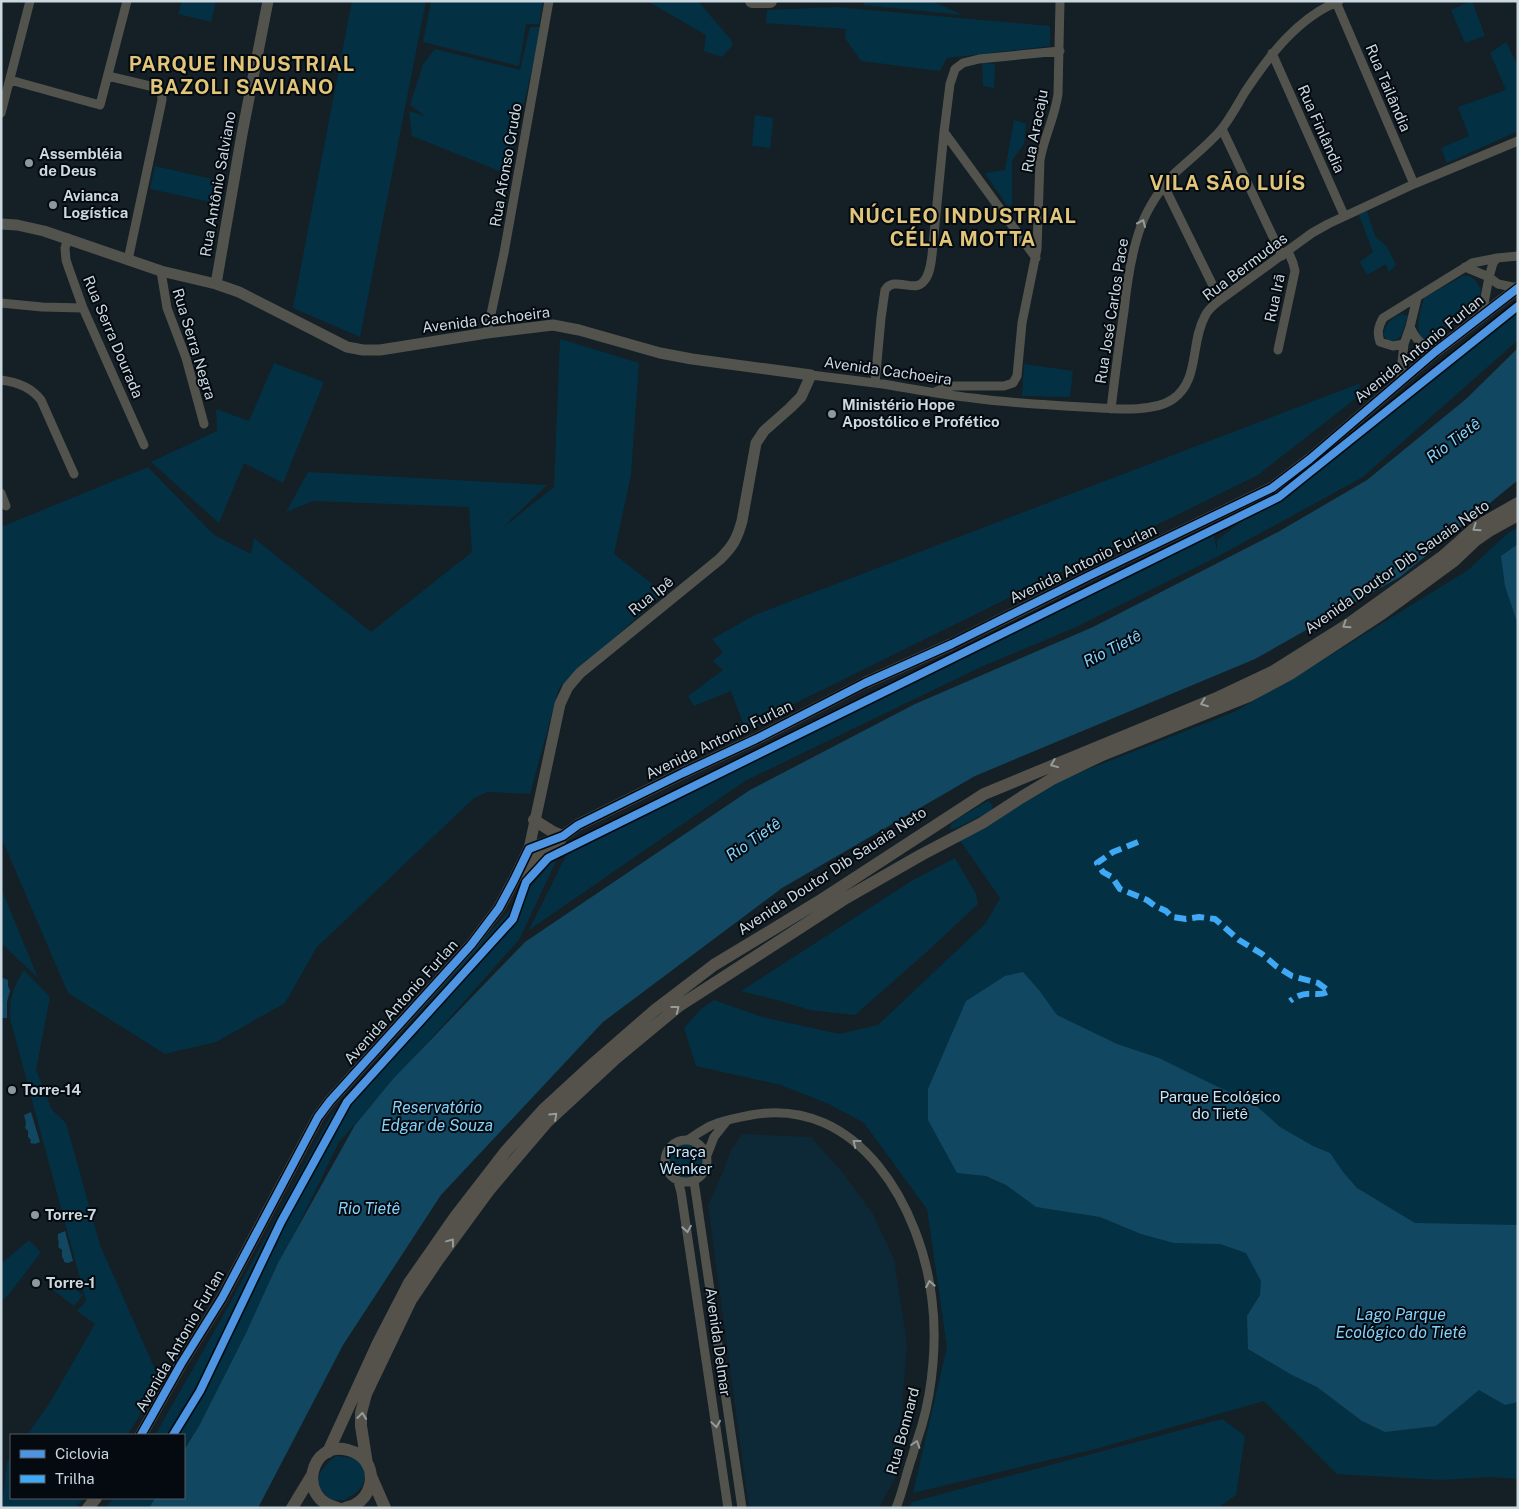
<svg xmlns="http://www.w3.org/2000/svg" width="1519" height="1509" font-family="'Public Sans',sans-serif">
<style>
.built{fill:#0d2836}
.green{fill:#033043}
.water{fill:#114760}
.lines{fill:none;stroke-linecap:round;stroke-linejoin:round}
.minor{stroke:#52534d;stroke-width:9}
.tertiary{stroke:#52534d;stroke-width:11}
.secondary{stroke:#54524b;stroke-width:12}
.primary{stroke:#545248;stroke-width:14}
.quiet{stroke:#3fa9f5;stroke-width:6;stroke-dasharray:12 6;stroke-linecap:butt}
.cycleway-casing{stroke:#040a0f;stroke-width:11}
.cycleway{stroke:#4d94e3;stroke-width:8}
.oneway{stroke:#959c9d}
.oneway2{stroke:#959c9c}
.poi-dot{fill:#8b989e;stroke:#040a0f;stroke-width:2}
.labels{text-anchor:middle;stroke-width:4;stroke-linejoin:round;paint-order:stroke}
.street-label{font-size:15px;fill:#cbd8df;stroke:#040a0f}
.poi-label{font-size:15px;font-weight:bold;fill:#cbd8df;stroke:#040a0f;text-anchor:start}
.park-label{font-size:15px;fill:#c3e8fe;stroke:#040a0f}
.water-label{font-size:16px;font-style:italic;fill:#85d2fc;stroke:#040a0f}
.district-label{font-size:20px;font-weight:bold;letter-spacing:1px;fill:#e1c579;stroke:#040a0f}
</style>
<rect width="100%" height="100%" fill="#142026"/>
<!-- built -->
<path class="built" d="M742,1134l69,3 32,36 30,41 21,45 13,85 -10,130 -18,34h-130l-41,-303 16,-36 7,-19z"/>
<!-- green -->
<path class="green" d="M182,1h34l-5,21 -33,-8z
M352,1h74l-66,336 -67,-29z
M431,1h112l-4,23h-13l-7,42 -96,-24z
M647,1h51l34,40v5l-10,11 -18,-6 2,-16z
M864,1h68l31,14 -100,-10z
M1472,1l13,35 -20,7 -14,-33z
M837,7l213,19v20l-103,12 -7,13 -79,-10 -16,-23 1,-9 -80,-6 1,-13z
M530,27h12l-35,147 -95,-38 -3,-25 16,5 -15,-11 13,-41 12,-15 85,21z
M1506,42l12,24v65l-71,32 -6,-15 28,-12 -11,-29 48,-17 -16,-37z
M982,63l13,1 -1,24 -11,-2z
M755,115l18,3 -3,30 -18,-2z
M1014,120l12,4 -2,20 -12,16v44l-4,3 -23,-34 20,-3z
M155,166l70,16 -5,22 -70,-15z
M1367,211l8,25 12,11 9,18 -7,7 -3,-8 -19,11 -7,-13 13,-10 -14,-37z
M1463,276h7l6,5 5,8 -1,7 -5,10 -47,36 -3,1c-12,-11 -5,-31 -1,-45z
M1518,301v39l-155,137 -146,80 -143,71 -91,38 -238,115 -216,149 41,-82 642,-321 5,24v-11l60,-46z
M1402,314l6,2 -7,20 -7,5 -6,-1 -5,-5c3,-12 8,-17 19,-21z
M560,339l79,24 -8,112 -17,79 50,39 -105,95 -29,106 -42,-2 -14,6 -157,149 -32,56 -69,39 -51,12 -97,-61 -67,-156v-310l147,-60 66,68 37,19 3,-16 117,94 101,-80 -3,-45 -156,-6 -27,11 22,-40 239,13 -46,44 53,-42z
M274,363l50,19 -41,101 -39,-20 -25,60 -68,-61 66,-31 -1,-22 33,12z
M1024,364l49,7 -3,26 -48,-1z
M1361,383l-6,16 -97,76 -513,253 -14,-37 -37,15 -6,-10 35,-26 -10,-9 10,-9 -11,-13 43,-24z
M1518,528v951l-28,-2 -48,3 -105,-6 -73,-73 -165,47 -186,45 34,-146 -20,-138 -63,-86 -35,-19 -48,-19 -85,-19 -12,-38 16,-18 14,-10 48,17 77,17 39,-9 108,-102 14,-25 -41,-59 94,-56 181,-71 63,-36 171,-106 40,-37z
M988,801l5,4 -2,6 -37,18h-3l-1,-3 7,-7z
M560,853l-41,87 -180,202 -93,191 -47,93 -15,24v-15h-29l68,-119 107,-199 30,-37z
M955,858l21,36 2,10 -47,44 -76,67 -45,-5 -33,-10 -36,-9 172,-111z
M1,888l37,90 -37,-35z
M24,970l26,27 -14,73 16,40 14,13 34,122 58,131 -21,44 -10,15h-100l22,-31 46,-80 -18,-13 9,-10 -75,-279c-3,-20 2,-35 13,-52z
M668 1161a18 18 0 1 1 36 0a18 18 0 1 1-36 0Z
M29,1240l12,12 -31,41 -9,9v-38z
M61,1279l22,16 -9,11 -21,-16z
M1222,1419l23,17 -9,59 -18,13h-309l3,-6z
M336,1456l17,2 9,5 3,13 -3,10 -5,6 -13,8h-14c-2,-4 -9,-9 -11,-13 -5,-12 9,-25 17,-31z
M11,1457v41h73l-9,10h-73l5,-46z
M113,1498h42l-6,10h-44z"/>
<!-- water -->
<path class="water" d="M1518,348v132l-118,97 -145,82 -280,117 -193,112 -179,134 -162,173 -98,150 -85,163h-109l6,-10h29v-48l15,-24 47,-93 32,-70 77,-138 38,-46 132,-137 225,-152 165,-86 178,-77 185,-95 89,-52 99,-81z
M1518,544v81l-13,-39 -4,-30z
M1023,972l16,18 18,25 60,29 42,14 55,27 38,17 28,25 33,19 17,7 13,19 14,16 58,35 103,2v177l-13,3 -26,-15 -43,36 -51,6 -23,-11 -45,-34 -27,-13 -42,-25 -1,-33 13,-21 1,-14 -15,-28 -26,-9 -46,-1 -33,-9 -41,-17 -64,-10 -30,-22 -20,-9 -29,-3 -29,-53v-31l38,-88 39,-25z
M3,978l5,2v6l2,5 -3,11v16h-6v-39z
M31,1112l9,30 -5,2 -5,-1 1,-3 -3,-3v-6l-3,-3 1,-5 -2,-8z
M65,1231l8,30 -5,2 -4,-1v-2l-2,-3v-7l-4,-3c2,-5 -1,-8 0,-13z"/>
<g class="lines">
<!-- minor -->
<path class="minor" d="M1336,2l78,182
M1272,53l72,162
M108,76l46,11c6,3 8,6 8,13l-34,160
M10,80l90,25 27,-104
M1,113l29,-112
M1222,129l60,127
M944,132l92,126
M1164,186l56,114
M68,238l-3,10 1,12 3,9 14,39 61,137
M1497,258l-4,5 -4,14 9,7 20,4
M1465,267l24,10 -7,37
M161,271l6,37 19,50 18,66
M1,303l41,4 41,1
M1410,327c7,15 12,17 25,25
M487,333l17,-80 45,-252
M1404,344l-11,2 -13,-4c-3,-9 -2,-15 3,-24l89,-55 25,-5 21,-2
M1278,350l17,-79 -2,-8 -5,-12
M811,375c24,3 48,6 72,9 30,5 60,11 90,14 36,5 73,7 110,9 24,1 69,7 90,-8 27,-19 17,-56 32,-83 3,-7 9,-11 15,-16l92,-67 16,-9 86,-40 104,-43
M1,380c16,2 30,7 40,20l33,74
M1400,381l4,-37 6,-17 7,-29
M875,383l6,-65 4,-28c9,-15 30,4 39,-9 6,-7 7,-18 8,-26l12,-123 6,-48 5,-15 8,-6 16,-4 81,-8
M935,392l12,-5 7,-1h50l9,-3 4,-7 5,-53 15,-74 3,-89c4,-23 15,-43 18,-66l2,-93
M1111,409c4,-33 8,-65 13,-98 3,-29 7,-58 17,-85 7,-19 21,-40 35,-54 15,-14 31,-26 44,-41 10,-12 17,-26 25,-39 24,-36 52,-74 94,-91
M1,493l5,13
M665 1161a21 21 0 1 1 42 0a21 21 0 1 1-42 0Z
M688,1140c7,-5 15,-10 22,-14 13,-6 27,-8 41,-11 108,-20 171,94 181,185 5,39 1,87 -10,125 -3,10 -7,21 -10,32 -6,17 -9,34 -16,51
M707,1155l7,-18 12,-15
M678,1181l3,11 47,316
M694,1181l48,327"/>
<!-- tertiary -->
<path class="tertiary" d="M1,224l16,1 27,6 117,40 55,13 23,8 108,55 16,3h17l107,-17 66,-8 26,5 81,23 32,6 119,16 -10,22 -11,11 -26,23 -8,12 -14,78c-5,18 -9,25 -22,38l-140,114 -12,14 -8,17 -31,145
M216,284l26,-150 26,-133"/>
<!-- secondary -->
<path class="secondary" d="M534,820l19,12 10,4
M520,875l14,-14 26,-20
M141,1435l40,-71 41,-66 96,-181 12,-16 141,-156 28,-37 15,-28 15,-31 34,-13 15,-11 105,-52 73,-34 109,-56 87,-39 141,-70 179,-86 38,-29 125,-107 83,-64
M328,1452l50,-109 31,-60 46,-66 51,-66 37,-41 51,-47 61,-53 59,-45 104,-63 166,-108 235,-97 53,-25 78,-49 92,-66 34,-30 42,-24
M367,1464l-6,-38v-13l5,-19 45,-94 27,-40 52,-71 57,-67 67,-62 65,-54 167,-108 75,-43 61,-32 40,-26 30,-18 48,-23 149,-60 41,-22 93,-61 71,-52 22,-21 13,-9 29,-16
M371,1476l14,32
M88,1508l8,-10
M292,1508l20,-33
M338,1508c-43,-9 -27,-69 10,-58 8,2 14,6 19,13 8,14 3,33 -11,41 -3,2 -7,3 -11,4"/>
<!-- primary -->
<path class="primary" d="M752,1h18"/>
<!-- quiet -->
<path class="quiet" d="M1138,842l-25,10 -16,11 6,9 9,5 8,12 27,11 8,6 11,5 6,6 14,2 13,-2 16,2 24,21 23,14 14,12 16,10 26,7 11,8c-13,8 -21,-4 -39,10"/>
<defs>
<path id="cycleway" d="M141,1435l40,-71 41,-66 96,-181 12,-16 141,-156 28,-37 15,-28 15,-31 34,-13 15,-11 105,-52 73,-34 109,-56 87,-39 141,-70 179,-86 38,-29 125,-107 83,-64
M173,1435l27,-44 81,-169 66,-120 166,-183 13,-37 22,-24 731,-361 239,-191"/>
</defs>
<!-- cycleway casing -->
<use href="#cycleway" class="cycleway-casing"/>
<!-- cycleway -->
<use href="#cycleway" class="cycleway"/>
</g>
<!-- one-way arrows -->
<defs><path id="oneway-chevron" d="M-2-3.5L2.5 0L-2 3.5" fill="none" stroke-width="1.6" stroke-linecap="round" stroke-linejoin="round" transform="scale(1.25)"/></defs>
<g class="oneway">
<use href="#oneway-chevron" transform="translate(1142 223) rotate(-66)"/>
<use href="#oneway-chevron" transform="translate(856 1143) rotate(-142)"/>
<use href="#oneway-chevron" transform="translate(687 1229) rotate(81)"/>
<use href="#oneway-chevron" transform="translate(930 1284) rotate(-100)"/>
<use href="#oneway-chevron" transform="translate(716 1424) rotate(82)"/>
<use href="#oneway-chevron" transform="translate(916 1444) rotate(-72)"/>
</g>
<g class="oneway2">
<use href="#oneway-chevron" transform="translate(1476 528) rotate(145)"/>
<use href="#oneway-chevron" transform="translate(1346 625) rotate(147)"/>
<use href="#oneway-chevron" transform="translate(1204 703) rotate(159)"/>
<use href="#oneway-chevron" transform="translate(1054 764) rotate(158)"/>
<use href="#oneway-chevron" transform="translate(676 1009) rotate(-38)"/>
<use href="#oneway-chevron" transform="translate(554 1116) rotate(-43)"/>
<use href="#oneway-chevron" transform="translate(451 1242) rotate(-53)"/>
<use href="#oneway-chevron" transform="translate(362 1416) rotate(-84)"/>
</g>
<!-- markers -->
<g class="poi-dot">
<circle cx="29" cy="163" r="5"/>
<circle cx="53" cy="205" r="5"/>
<circle cx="832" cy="414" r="5"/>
<circle cx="12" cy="1090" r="5"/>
<circle cx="35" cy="1215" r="5"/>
<circle cx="36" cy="1283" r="5"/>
</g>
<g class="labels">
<!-- street labels -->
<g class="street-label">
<text transform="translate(1388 88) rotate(67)" y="5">Rua Tailândia</text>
<text transform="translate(1321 129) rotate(66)" y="5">Rua Finlândia</text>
<text transform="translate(1035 131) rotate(-79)" y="5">Rua Aracaju</text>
<text transform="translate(506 165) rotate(-80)" y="5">Rua Afonso Crudo</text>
<text transform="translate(218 184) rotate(-80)" y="5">Rua Antônio Salviano</text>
<text transform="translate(1245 267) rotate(-37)" y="5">Rua Bermudas</text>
<text transform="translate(1275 298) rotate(-78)" y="5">Rua Irã</text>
<text transform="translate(1112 311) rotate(-81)" y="5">Rua José Carlos Pace</text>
<text transform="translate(486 320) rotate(-7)" y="5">Avenida Cachoeira</text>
<text transform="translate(113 337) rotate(67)" y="5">Rua Serra Dourada</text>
<text transform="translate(194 344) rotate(73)" y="5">Rua Serra Negra</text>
<text transform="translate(1419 349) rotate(-39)" y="5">Avenida Antonio Furlan</text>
<text transform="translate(888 371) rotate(8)" y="5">Avenida Cachoeira</text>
<text transform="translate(1083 564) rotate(-26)" y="5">Avenida Antonio Furlan</text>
<text transform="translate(1397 567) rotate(-35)" y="5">Avenida Doutor Dib Sauaia Neto</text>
<text transform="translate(651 596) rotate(-39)" y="5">Rua Ipê</text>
<text transform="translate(719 740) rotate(-26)" y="5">Avenida Antonio Furlan</text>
<text transform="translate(832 871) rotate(-33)" y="5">Avenida Doutor Dib Sauaia Neto</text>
<text transform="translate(401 1002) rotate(-48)" y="5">Avenida Antonio Furlan</text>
<text transform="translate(180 1341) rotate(-60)" y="5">Avenida Antonio Furlan</text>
<text transform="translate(718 1342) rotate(82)" y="5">Avenida Delmar</text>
<text transform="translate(903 1431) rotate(-75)" y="5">Rua Bonnard</text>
</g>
<!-- poi labels -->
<g class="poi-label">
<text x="39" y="159">Assembléia<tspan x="39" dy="17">de Deus</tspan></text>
<text x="63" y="201">Avianca<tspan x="63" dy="17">Logística</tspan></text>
<text x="842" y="410">Ministério Hope<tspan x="842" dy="17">Apostólico e Profético</tspan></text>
<text x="22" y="1095">Torre-14</text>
<text x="45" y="1220">Torre-7</text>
<text x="46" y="1288">Torre-1</text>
</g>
<!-- park labels -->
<g class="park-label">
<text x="1220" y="1102">Parque Ecológico<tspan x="1220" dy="17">do Tietê</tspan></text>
<text x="686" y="1157">Praça<tspan x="686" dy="17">Wenker</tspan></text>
</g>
<!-- water labels -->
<g class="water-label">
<text transform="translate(1453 440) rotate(-37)" y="6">Rio Tietê</text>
<text transform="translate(1112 648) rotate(-27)" y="6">Rio Tietê</text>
<text transform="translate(753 839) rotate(-35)" y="6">Rio Tietê</text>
<text x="437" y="1113">Reservatório<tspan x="437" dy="18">Edgar de Souza</tspan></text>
<text x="369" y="1214">Rio Tietê</text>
<text x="1401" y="1320">Lago Parque<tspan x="1401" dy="18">Ecológico do Tietê</tspan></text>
</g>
<!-- district labels -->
<g class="district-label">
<text x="242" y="71">PARQUE INDUSTRIAL<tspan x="242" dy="23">BAZOLI SAVIANO</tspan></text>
<text x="1228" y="190">VILA SÃO LUÍS</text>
<text x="963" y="223">NÚCLEO INDUSTRIAL<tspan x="963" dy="23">CÉLIA MOTTA</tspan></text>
</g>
</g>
<!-- border -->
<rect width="1519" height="1509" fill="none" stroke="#cbd8df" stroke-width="5"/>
<!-- legend -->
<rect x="10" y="1434" width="175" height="65" fill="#040a0f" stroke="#545c62"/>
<rect x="20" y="1450" width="25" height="8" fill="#4d94e3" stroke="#545c62"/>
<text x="55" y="1459" font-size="15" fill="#cbd8df">Ciclovia</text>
<rect x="20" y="1475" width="25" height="8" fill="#3fa9f5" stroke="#545c62"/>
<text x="55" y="1484" font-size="15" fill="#cbd8df">Trilha</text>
</svg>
